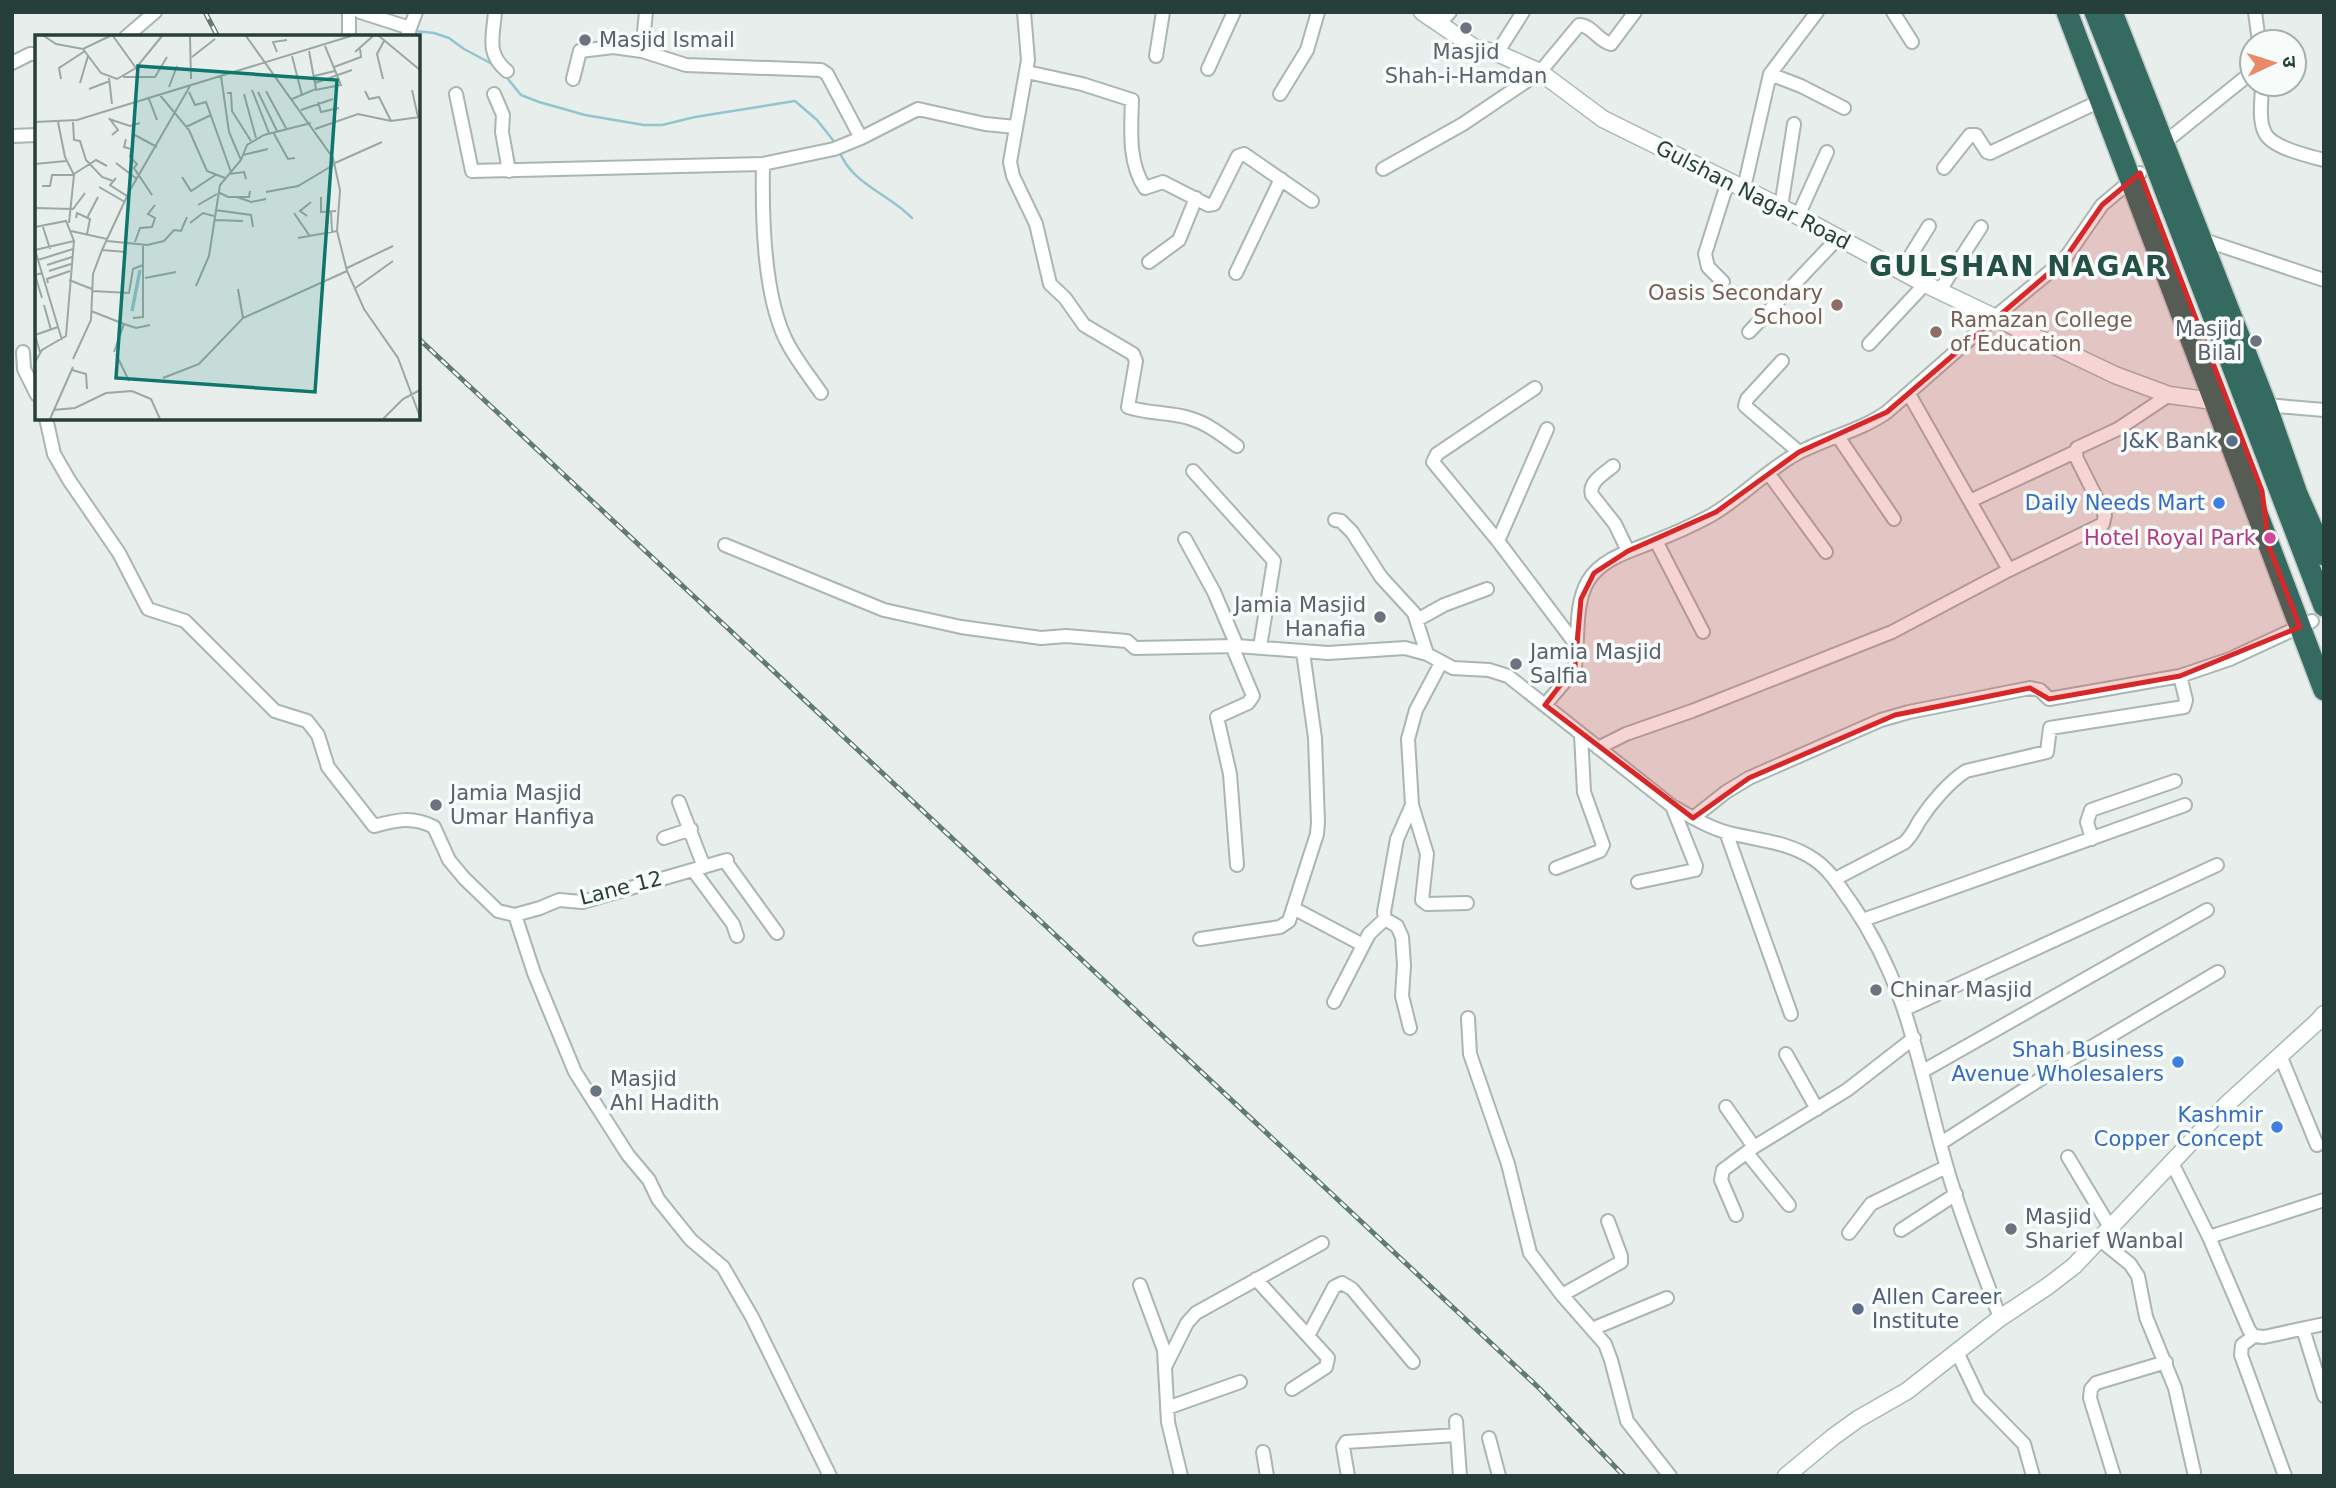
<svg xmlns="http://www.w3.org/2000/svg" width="2336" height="1488" font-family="'DejaVu Sans','Noto Sans Devanagari',sans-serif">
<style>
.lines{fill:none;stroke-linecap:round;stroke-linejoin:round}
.stream{stroke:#93c5cf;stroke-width:2.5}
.street-casing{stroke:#a9b6b2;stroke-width:16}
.secondary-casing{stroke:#a6b9b2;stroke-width:19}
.highway-casing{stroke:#c2cac8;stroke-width:24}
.street{stroke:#fff;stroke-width:12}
.secondary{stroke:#fff;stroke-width:16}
.highway{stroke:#346a5f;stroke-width:21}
.rail-casing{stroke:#617b74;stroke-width:5}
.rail{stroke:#f7fbf9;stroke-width:2.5;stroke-dasharray:8;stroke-linecap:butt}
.marked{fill:#d62828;fill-opacity:0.2;stroke:#d62828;stroke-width:5;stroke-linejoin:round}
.worship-dot{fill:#6b7280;stroke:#f7fbf9;stroke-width:2.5}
.education-dot{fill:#8d6e63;stroke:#f7fbf9;stroke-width:2.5}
.service-dot{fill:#5c6f8a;stroke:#f7fbf9;stroke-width:2.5}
.shop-dot{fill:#3f7fe0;stroke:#f7fbf9;stroke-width:2.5}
.hotel-dot{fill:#d1479c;stroke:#f7fbf9;stroke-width:2.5}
.labels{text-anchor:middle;stroke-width:7;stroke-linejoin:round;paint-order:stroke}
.worship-label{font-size:21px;fill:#5b616d;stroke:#f7fbf9;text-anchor:start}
.street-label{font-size:21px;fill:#264039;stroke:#f7fbf9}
.education-label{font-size:21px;fill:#785e54;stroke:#f7fbf9;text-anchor:end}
.service-label{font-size:21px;fill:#4e5e75;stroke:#f7fbf9;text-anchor:end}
.shop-label{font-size:21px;fill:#366cbe;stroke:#f7fbf9;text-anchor:end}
.hotel-label{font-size:21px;fill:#b23c85;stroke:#f7fbf9;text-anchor:end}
.district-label{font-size:28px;font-weight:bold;letter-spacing:2px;fill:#235146;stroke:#f7fbf9}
.inset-river{fill:none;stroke:#93c5cf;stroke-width:3.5}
.inset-road{fill:none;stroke:#9aa8a4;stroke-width:2}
.view{fill:#0f766e;fill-opacity:0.15;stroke:#0f766e;stroke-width:3.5}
.inset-edge{fill:none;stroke:#264039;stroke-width:3.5}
</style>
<rect width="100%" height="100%" fill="#e7eeeb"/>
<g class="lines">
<!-- stream -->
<path class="stream" d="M415,31l19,2 15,5 15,11 30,16
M504,74l17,21 18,7 46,13 59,10h18l33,-8 100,-16 22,19 19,24
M839,150c11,33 50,44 73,68"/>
<defs>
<path id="street" d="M349,12v25
M360,12l50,16 -3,9
M495,12c-2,25 -9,42 12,59
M646,12l-4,39 44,14 135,5 6,4 34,64
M1024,12l4,48 -18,102 3,14 23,48 14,60 15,14 19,27 49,29 3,7 -8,46c20,7 41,5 61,11 18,5 33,17 48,28
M1893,12l19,30
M2255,12l4,30
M1440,23l10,-11
M410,28l6,-16
M126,37l29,-25
M1497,53l26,-41
M1156,56l7,-44
M12,63l18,-9h7
M1208,69l26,-57
M1027,72l55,12 50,16c-1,29 -4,63 13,88l18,-6 45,23 6,-1 24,-48 6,-2 68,47
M1770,74l31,12 43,22
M573,79l7,-28 33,-4 29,4
M2262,84c0,14 -4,36 3,49 7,15 44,23 59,27
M456,94l16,77 291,-7 71,-15 27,-11 57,-29 67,15 31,3
M494,94l9,21 -1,17 7,39
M1280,94l27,-44 11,-38
M12,136l25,-1
M2164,143l88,-71
M763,164c-1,52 0,134 25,180 9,17 22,33 33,49
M1944,168l26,-33h6l11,17 3,1 110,-52
M1383,169l80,-45 77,-52 39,-47c13,0 19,16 32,19l24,-32
M1744,188l26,-114 47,-62
M1781,207l13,-83
M1798,216l29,-64
M2201,239l123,41
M1149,262l30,-22 17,-42
M1901,271l28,-45
M1236,273l45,-94
M1723,282l-15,-15 -3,-13 23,-73
M1940,290l41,-63
M1749,332l88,-93
M1869,344l56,-60
M23,352l1,17 13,26
M1782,361l-35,38 -2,7 54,46
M1535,388l-98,66 -4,8 65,79 79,105
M1909,394l100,176
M2266,405l58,5
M46,418l8,36 15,26 50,73 29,56 37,12 90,90 32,10 11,14 10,32 46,59c23,-6 38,-10 60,1l15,33 15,18 34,33 17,4 25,-7 19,-8 23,2 145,-42
M1839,438l55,81
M1613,466c-9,8 -25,16 -21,29l23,29 13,27
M1193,471l81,90 -14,86
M1769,474l57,78
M1970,501l105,-49
M1335,520l6,1 11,11 29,45 33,36 13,41
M1185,539l29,53 23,54
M1498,541l49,-112
M1656,541l47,91
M725,545l159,65 77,17 80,11 25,-2 61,5 8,7 102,-2 91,7 77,-5 22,6 26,14 36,2 19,6 164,130c18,10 37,22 57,27 29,7 61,9 86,27 16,11 26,29 37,44 59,86 67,168 95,264 14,50 35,100 53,150
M1417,620l27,-15 43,-16
M1232,646l21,50 -5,7 -31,14 13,57 7,91
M1441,663l-25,47 -8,29 4,66 15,49 -5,46 5,4 40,-1
M1545,705l27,-32 3,-7c4,-27 -1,-61 13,-85 14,-23 43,-30 67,-40 18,-7 36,-15 53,-24 33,-18 59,-48 92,-65 29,-15 60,-21 87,-40l108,-95 69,-57 38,-55 38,-32
M1598,748l28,-14 66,-23 200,-79 117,-62 94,-46 2,-9 -29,-58 1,-9 41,-19 51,-34
M679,802l25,65
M1693,818l33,-26 23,-14 132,-58 28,-8 121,-24 10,2 9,9 131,-23 50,-17 82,-38
M1726,832l65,182
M664,838l27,-9
M2092,839l-5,-17 4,-12 84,-29
M725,861l52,72
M1556,868l44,-17 3,-6 -19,-53 -3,-58
M693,870l40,54 4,12
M1835,879l69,-36c8,-7 11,-15 16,-23 11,-17 29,-38 46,-49l81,-19 3,-24 134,-21 2,-7 -6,-24
M1638,882l57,-12 1,-4 -24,-60
M1293,908l70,37
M515,915l19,58 41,99 53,83 21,25 9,19 33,41 32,27 29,50 78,159
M1863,920l322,-115
M1200,939l80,-12 9,-6 28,-87 1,-12 -3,-84 -12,-86
M1334,1002l35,-68 16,-15
M1905,1009l312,-144
M1468,1018l2,36 38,110 22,89 32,42 43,49 6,16 16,61 43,55
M1410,1028l-8,-32 2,-31 -2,-28 -5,-11 -12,-7 -1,-7 13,-73 15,-34
M1786,1054l31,55
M2280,1055l37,90
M1923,1071l284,-161
M1726,1107l28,40
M1941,1143l137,-88 140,-83
M1747,1153l42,52
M2068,1157l42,70
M2172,1163l37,74 40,93 5,6 10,1 60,-13
M1736,1215l-15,-35 2,-10 31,-23 93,-57 67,-52
M1901,1230l55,-36
M1849,1233l22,-29 75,-37
M2209,1237l115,-37
M2099,1239l31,25 8,12 8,41 29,71 19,84
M1256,1279l72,79 -2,9 -34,22
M1140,1285l24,65 4,72 13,54
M1562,1295l59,-33v-6l-13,-35
M1592,1329l75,-31
M2303,1329l21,67
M1308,1336l26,-49 8,-4 10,6 61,73
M2254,1336l-12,9 -1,10 44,121
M1957,1352l22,46 45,46 9,32
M1165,1367l22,-44 9,-10 126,-70
M1167,1408l73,-26
M1456,1421l4,55
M1489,1438l10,38
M1263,1452l4,24
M1348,1476l-5,-29 3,-5 111,-7
M2114,1476l-24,-78 1,-9 5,-6 70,-21"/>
<path id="secondary" d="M1422,12l53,36 22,5 43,19 63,47 178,88 144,77 190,91 54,20 44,6
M1786,1476l47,-39 25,-18 49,-28 93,-73 48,-32 26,-20 152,-161 92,-84 6,-7"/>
<path id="highway" d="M2067,12l257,678
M2095,12l57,144 172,450
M2112,12l154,393 31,89 27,61"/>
</defs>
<!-- street casing -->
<use href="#street" class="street-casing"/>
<!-- secondary casing -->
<use href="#secondary" class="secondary-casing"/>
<!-- highway casing -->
<use href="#highway" class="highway-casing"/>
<!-- street -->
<use href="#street" class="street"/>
<!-- secondary -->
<use href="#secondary" class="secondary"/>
<!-- highway -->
<use href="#highway" class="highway"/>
<defs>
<path id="rail" d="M205,12l13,25
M418,338l1122,1051 84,87"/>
</defs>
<!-- rail casing -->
<use href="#rail" class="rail-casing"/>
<!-- rail -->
<use href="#rail" class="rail"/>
</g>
<!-- marked area -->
<path class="marked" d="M2140,173l122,318 7,55 31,81 -120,49 -131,23 -19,-11 -135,27 -146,63 -56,40 -148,-113 30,-39 6,-67 13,-26 34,-22 88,-39 83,-60 88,-40 177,-152 38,-55z"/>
<!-- markers -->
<g class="worship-dot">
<circle cx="1466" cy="28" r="7"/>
<circle cx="585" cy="40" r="7"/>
<circle cx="2256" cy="341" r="7"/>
<circle cx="1380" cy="617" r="7"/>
<circle cx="1516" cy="664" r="7"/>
<circle cx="436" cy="805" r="7"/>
<circle cx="1876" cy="990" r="7"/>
<circle cx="596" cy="1091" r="7"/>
<circle cx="2011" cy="1229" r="7"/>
</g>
<g class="education-dot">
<circle cx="1837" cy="305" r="7"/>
<circle cx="1936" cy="332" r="7"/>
</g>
<g class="service-dot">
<circle cx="2232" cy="441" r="7"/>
<circle cx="1858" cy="1309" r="7"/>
</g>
<g class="shop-dot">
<circle cx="2219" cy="503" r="7"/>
<circle cx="2178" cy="1062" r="7"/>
<circle cx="2277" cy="1127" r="7"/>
</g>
<circle class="hotel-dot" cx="2270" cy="538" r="7"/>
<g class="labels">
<!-- worship labels -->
<g class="worship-label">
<text x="599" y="47">Masjid Ismail</text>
<text x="1466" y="59" text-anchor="middle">Masjid<tspan x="1466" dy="24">Shah-i-Hamdan</tspan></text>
<text x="2242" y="336" text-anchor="end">Masjid<tspan x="2242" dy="24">Bilal</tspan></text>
<text x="1366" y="612" text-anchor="end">Jamia Masjid<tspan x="1366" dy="24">Hanafia</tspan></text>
<text x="1530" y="659">Jamia Masjid<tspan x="1530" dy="24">Salfia</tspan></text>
<text x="450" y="800">Jamia Masjid<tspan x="450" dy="24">Umar Hanfiya</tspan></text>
<text x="1890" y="997">Chinar Masjid</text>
<text x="610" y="1086">Masjid<tspan x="610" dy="24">Ahl Hadith</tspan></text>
<text x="2025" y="1224">Masjid<tspan x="2025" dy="24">Sharief Wanbal</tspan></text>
</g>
<!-- street labels -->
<g class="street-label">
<text transform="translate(1753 195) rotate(27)" y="7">Gulshan Nagar Road</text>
<text transform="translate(621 888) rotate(-14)" y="7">Lane 12</text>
</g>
<!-- education labels -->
<g class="education-label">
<text x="1823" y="300">Oasis Secondary<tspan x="1823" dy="24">School</tspan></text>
<text x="1950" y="327" text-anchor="start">Ramazan College<tspan x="1950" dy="24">of Education</tspan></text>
</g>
<!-- service labels -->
<g class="service-label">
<text x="2218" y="448">J&amp;K Bank</text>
<text x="1872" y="1304" text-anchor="start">Allen Career<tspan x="1872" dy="24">Institute</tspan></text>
</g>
<!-- shop labels -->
<g class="shop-label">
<text x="2205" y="510">Daily Needs Mart</text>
<text x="2164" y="1057">Shah Business<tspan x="2164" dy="24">Avenue Wholesalers</tspan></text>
<text x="2263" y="1122">Kashmir<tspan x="2263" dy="24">Copper Concept</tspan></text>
</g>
<!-- hotel labels -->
<g class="hotel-label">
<text x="2256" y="545">Hotel Royal Park</text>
</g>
<!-- district labels -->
<g class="district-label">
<text x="2019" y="276">GULSHAN NAGAR</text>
</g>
</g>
<!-- overview -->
<g transform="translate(35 35)">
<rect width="385" height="385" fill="#e7eeeb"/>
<path class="inset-river" d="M97,276l8,-41"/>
<path class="inset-road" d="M9,1l12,8 27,5 27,-13M78,1l23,32M155,1l1,43M211,1l87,122 7,32 -3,41 10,40 17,38 34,49 22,59M344,1l41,34M48,14l18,24 16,6 19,-11 26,-32M242,17l-4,-10 14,-2M320,17l18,-16M257,21l10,39M157,22l23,-18M299,32l27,-10 -1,-8M186,41l8,56 12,28M279,41l21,-5M88,42h32l12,-20M74,43l3,26M26,44l-2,-11 26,-17M348,44l-6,-25 7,-13M45,48l8,-27M280,48l37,-13M134,52l8,-21M54,54l21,-8M217,55l17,43M280,55l26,-5 -16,-39M377,55l6,27M231,56l21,39M330,56l4,8 10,-2 12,24M154,57l6,13 11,-3 25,70M223,57l19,39M192,58h4l1,18 19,30M124,59l30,36 18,41 18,7M209,59l12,44M114,64l8,21M257,64l24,-10 -7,-38M283,67l3,10 18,-4M266,75l32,-11M74,83l9,12 -6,5M74,84l21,7 10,-3M0,87l42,-2 274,-84M23,87l7,35 9,18 -5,48M38,87l1,18 6,1 6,19 16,17 11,4M151,92l25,-12M280,94l43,-15 33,7 29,-4M238,97l15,27 7,-1M98,99l24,13M91,104l-2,8 7,2 -1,8 7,7 -3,4 18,27M208,120l25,-6M81,128l21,16M300,128l47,-21M0,129l31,-3M39,139l22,-14 11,6M194,139l15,-2 2,7M147,142l9,14 26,-17M81,143l-6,7 17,11M7,151h8l2,-11h22M64,152l26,15M183,157l10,5h21l1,-6M231,157l32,-6 37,-22M202,162l14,5 15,-3M286,162v15l15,-1M163,170l19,-11M0,173l38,1 12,-16M180,175l36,5 2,12M296,176l1,21M259,178l15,22M272,181l-7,-5 11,-9M41,183l1,-5 13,6 -3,15M52,183l11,-21M179,185l29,1M155,188l13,-10 11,3M0,192l31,-6 8,20 -8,95 -24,14 -7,12M8,192l7,22M36,196l36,8M263,203l39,-7M72,206l40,4 17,-4 10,-11 7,1 6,-14M100,207l5,-14 12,-1 3,-9 -7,-4 7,-9M0,215l27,90M0,215l39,-9M67,215l24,2M3,225l35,-11M12,230l25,-8M312,233l46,-22M14,236l22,-7M7,238l-7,2 7,23M110,243l31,-6M34,245l23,9M13,248l-1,-4 23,-8M161,251l13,-30 11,-71 21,-25 6,-15 17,-10 47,-12M203,254l5,29M319,254l39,-28M57,256l37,2 4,-24 10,-4M9,270l7,25M56,276l33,13M98,283l10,-1v-73M5,317l-5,-17 23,-8M79,317l10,-28 12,4 14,-3M81,319l13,27M38,324l18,-39 2,-46 9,-24 27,-58 61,-106M37,335l14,4 1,15M128,343l36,-14 44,-46 104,-47M18,375l22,-2 31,-15 26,-2 19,8 9,20M15,384l23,-52M348,384l20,-20 17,-9"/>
<path class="view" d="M103,31l199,14 -22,312 -199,-14z"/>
<rect width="385" height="385" class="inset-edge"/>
</g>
<!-- border -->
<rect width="2336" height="1488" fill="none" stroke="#264039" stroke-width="28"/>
<!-- north arrow -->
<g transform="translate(2273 63) rotate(86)"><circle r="33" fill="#f7fbf9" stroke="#a3b0ac" stroke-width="2"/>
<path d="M0-5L12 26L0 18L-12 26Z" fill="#e9896a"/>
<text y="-10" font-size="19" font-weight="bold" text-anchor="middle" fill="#264039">उ</text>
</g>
</svg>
